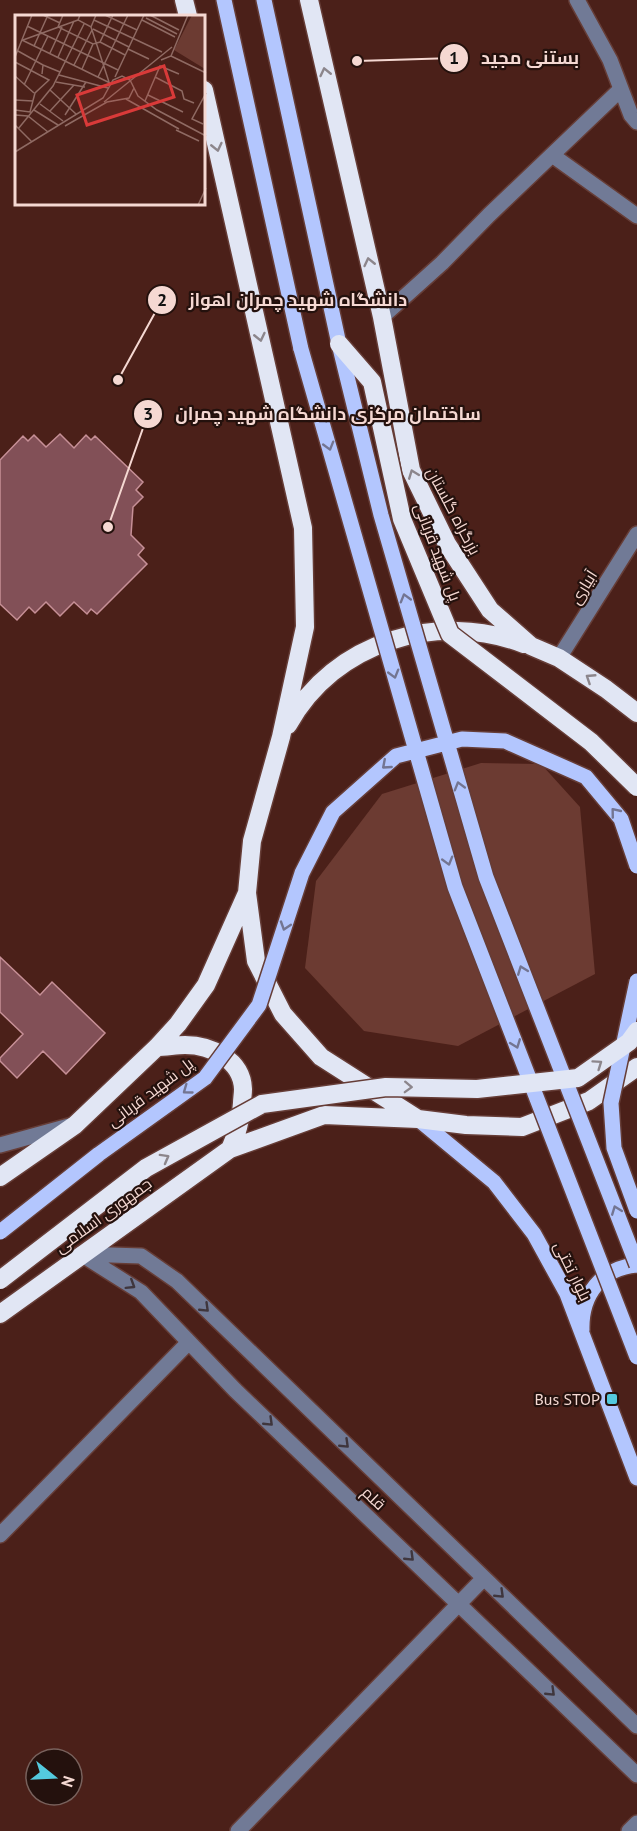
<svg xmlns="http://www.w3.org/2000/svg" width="637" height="1831" font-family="'PT Sans',Cairo,sans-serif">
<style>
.green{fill:#6c3b32}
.building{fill:#825057;stroke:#c79097;stroke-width:1.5}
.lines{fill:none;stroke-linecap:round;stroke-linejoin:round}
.minor-casing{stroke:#663d37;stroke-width:18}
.major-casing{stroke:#663d37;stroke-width:18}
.highway-casing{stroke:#663d37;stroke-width:21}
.minor{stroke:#717a96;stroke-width:15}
.major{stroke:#b3c6fe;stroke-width:15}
.highway{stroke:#e1e6f4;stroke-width:18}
.major-bridge-casing{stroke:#663d37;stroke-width:18;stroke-linecap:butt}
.highway-bridge-casing{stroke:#663d37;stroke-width:21;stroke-linecap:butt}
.major-bridge{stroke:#b3c6fe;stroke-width:15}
.highway-bridge{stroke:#e1e6f4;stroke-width:18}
.oneway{stroke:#8c868c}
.oneway2{stroke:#737592}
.oneway3{stroke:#3f363d}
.poi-dot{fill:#54cade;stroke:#24110d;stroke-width:2}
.labels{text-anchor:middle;stroke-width:4.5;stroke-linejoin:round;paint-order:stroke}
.street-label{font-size:16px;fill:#f5d8d2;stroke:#24110d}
.poi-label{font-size:16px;fill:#f5d8d2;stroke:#24110d;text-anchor:end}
.inset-road{fill:none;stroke:#8f6a63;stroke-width:1.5}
.view{fill:#d93a39;fill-opacity:0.15;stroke:#d93a39;stroke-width:3}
.inset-edge{fill:none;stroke:#f5d8d2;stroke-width:3}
.leader{fill:none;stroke:#f5d8d2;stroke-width:2}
.callout-dot{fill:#f5d8d2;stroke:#24110d;stroke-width:2}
.mark-label{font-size:18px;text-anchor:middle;font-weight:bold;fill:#111}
.callout-label{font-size:18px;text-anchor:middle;font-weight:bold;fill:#f5d8d2;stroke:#24110d;stroke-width:4.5;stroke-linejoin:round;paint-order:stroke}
</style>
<rect width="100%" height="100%" fill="#4b2019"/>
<!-- green -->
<path class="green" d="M481,763l60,1 39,43 15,167 -137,72 -94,-15 -59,-63 11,-87 66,-87z"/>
<!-- building -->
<path class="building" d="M60,434l14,14 12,-13 5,5 4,-4 48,46 -7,8 7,7 -10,10 -2,28 13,13 -6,7 9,9 -50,50 -6,-5 -4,5 -13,-12 -14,14 -14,-14 -11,11 -6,-6 -12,13 -17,-16v-144l23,-24 5,5 6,-6 12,12z
M0,957l40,38 12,-13 53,51 -39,41 -23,-23 -26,27 -17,-17v-3l23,-24 -23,-22z"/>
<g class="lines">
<defs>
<path id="minor" d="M577,0l33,60 21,55 6,7
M552,155l85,61
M382,317l60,-54 47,-48 132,-126
M559,658l78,-124
M0,1145l69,-19
M81,1254l60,38 94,98 402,385
M81,1254l60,2 36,25 460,445
M0,1535l189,-193
M238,1831l246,-253
M629,1831l8,-8"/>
<path id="major" d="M224,0l77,349
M264,0l75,344
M418,1119l76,63 40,52 33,60 70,184
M582,1330c-1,-35 19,-62 55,-65"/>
<path id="highway" d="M184,0l4,16
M309,0l73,317 29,153 36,74 43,66 41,36 28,12 47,31 31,24
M204,90l99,438 2,99 -24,110 -29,104 -5,52 9,68 27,53 38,43 97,62
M288,725c46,-84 150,-114 236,-81
M157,1047c9,0 19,-2 28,-2 26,0 57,15 58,44 0,5 -1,10 -1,14 -1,18 -5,30 -12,46
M0,1177l75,-52 82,-78 21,-23 28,-39 41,-92
M0,1314l230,-165 94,-34 94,4 48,6 56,2 67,-26 48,-34"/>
</defs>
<!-- minor casing -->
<use href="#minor" class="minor-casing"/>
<!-- major casing -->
<use href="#major" class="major-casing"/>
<!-- highway casing -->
<use href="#highway" class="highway-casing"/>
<!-- minor -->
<use href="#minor" class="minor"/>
<!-- major -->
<use href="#major" class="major"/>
<!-- highway -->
<use href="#highway" class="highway"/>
<defs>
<path id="major-bridge" d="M339,344l42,171 105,362 151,388
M301,349l154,538 182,470
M637,981l-26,122 3,45 23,63
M0,1232l99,-78 106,-76 54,-73 43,-132 31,-61 63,-56 66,-17 43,2 81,36 35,42 16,47"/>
<path id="highway-bridge" d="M339,344l33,38 30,137 48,115 141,108 46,45
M0,1280l146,-112 116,-64 124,-17 91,2 101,-11 51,-36 8,-11"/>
</defs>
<!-- major-bridge casing -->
<use href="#major-bridge" class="major-bridge-casing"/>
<!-- highway-bridge casing -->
<use href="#highway-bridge" class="highway-bridge-casing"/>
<!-- major-bridge -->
<use href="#major-bridge" class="major-bridge"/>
<!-- highway-bridge -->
<use href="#highway-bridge" class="highway-bridge"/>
</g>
<!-- one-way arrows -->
<defs><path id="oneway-chevron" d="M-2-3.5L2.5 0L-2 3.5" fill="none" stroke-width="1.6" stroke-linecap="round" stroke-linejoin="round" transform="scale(1.5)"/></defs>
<g class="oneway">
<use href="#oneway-chevron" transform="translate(325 72) rotate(-103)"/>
<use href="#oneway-chevron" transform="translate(217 147) rotate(77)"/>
<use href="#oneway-chevron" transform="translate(369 262) rotate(-103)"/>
<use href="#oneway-chevron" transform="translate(260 337) rotate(77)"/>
<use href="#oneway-chevron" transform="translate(413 474) rotate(-111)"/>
<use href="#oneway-chevron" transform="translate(590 678) rotate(-147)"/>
<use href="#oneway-chevron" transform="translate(598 1064) rotate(-35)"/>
<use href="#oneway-chevron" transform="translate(408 1087) rotate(2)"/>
<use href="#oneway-chevron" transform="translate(165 1158) rotate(-29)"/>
</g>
<g class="oneway2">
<use href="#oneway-chevron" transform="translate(329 446) rotate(74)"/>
<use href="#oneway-chevron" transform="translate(405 598) rotate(-106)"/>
<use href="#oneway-chevron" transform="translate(394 674) rotate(74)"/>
<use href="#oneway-chevron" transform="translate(386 765) rotate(139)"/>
<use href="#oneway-chevron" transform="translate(459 786) rotate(-106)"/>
<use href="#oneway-chevron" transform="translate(615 812) rotate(-129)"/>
<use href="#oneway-chevron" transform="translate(448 861) rotate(74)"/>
<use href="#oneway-chevron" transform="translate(285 926) rotate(108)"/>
<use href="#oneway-chevron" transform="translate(522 970) rotate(-111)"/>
<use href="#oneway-chevron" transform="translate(516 1044) rotate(69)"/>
<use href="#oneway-chevron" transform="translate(187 1090) rotate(144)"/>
<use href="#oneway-chevron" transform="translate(616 1210) rotate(-111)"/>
</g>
<g class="oneway3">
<use href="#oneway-chevron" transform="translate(131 1285) rotate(32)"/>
<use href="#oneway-chevron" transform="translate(205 1308) rotate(44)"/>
<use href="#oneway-chevron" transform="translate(269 1422) rotate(44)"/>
<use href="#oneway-chevron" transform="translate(345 1444) rotate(44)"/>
<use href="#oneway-chevron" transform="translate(410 1557) rotate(44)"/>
<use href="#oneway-chevron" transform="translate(500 1594) rotate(44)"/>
<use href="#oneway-chevron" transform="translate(551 1692) rotate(44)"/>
</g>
<!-- markers -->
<rect class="poi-dot" x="606" y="1393" width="12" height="12" rx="3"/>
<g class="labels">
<!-- street labels -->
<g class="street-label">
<text transform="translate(454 511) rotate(62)" y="6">بزرگراه گلستان</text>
<text transform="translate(438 552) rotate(69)" y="6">پل شهید قربانی</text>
<text transform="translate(583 587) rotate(-58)" y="6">آبیاری</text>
<text transform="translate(150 1092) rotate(-37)" y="6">پل شهید قربانی</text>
<text transform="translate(103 1215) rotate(-36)" y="6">جمهوری اسلامی</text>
<text transform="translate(573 1271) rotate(64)" y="6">بلوار تختی</text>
<text transform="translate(374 1498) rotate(44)" y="6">قلم</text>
</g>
<!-- poi labels -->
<g class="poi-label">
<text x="600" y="1405">Bus STOP</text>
</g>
</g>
<!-- overview -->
<g transform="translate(15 15)">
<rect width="190" height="190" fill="#4b2019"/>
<path d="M177,0h13v54l-31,-19z" fill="#6c3b32"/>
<path class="inset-road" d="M28,0l17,8M48,0l-5,12 35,17 7,-2 13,-27M65,0l-2,5 13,7 5,-12M90,0l32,15M135,0l29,15M131,3l31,16M79,5l68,32M127,5l33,17M12,11l91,44M76,12l18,55M78,14l36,18M7,25l88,43M8,25l55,-20M85,27l25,13M19,31l14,-31M113,34l21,10M3,36l25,14 -1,9M35,38l12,-26M156,41l35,17M0,42l17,-42M43,42l16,-36M146,45l10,-4 17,-41M0,47l34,18 -14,13 -5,19 -15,-2M28,50l17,7M59,50l18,-35M67,54l11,-25M44,60l49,13M0,61l19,17M83,62l30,-62M100,62l29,-62M140,62l27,14 2,8 10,4M41,67l29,5M9,70l24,-49M35,75l26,24M133,80l35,17M111,84l53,30M0,85l18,1M130,86l15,-35 19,8M89,87l68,-55M25,89l23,17M19,95l24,15M35,96l24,-26M0,100l13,1 20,16M50,100l21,-33M188,109l-11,-5 14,-26M0,110l17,17M50,111l42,-24 22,-4 5,-10M3,114l35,-43 31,-62M161,115l23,11M0,137l88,-54 10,-18 9,-4 8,4 8,16 19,14 49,26M183,190l8,-17"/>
<path class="view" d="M149,51l10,31 -87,28 -10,-30z"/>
<rect width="190" height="190" class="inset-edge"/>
</g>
<!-- callouts -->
<path class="leader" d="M357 61L454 58M118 380L162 300M108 527L148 414"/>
<g class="callout-dot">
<circle cx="357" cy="61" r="6"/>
<circle cx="118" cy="380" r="6"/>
<circle cx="108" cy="527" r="6"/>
<circle cx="454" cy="58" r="15"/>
<circle cx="162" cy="300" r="15"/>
<circle cx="148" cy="414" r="15"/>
</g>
<g class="mark-label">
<text x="454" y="64">1</text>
<text x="162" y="306">2</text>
<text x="148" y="420">3</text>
</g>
<g class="callout-label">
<text x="530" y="64">بستنی مجید</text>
<text x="298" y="306">دانشگاه شهید چمران اهواز</text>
<text x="328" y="420">ساختمان مرکزی دانشگاه شهید چمران</text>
</g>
<!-- north arrow -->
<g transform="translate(54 1777) rotate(108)"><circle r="28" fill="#24110d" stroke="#78615c" stroke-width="1.5"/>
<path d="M0-4.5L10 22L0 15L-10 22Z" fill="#54cade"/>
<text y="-9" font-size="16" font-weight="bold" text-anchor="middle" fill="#f5d8d2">N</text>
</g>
</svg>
